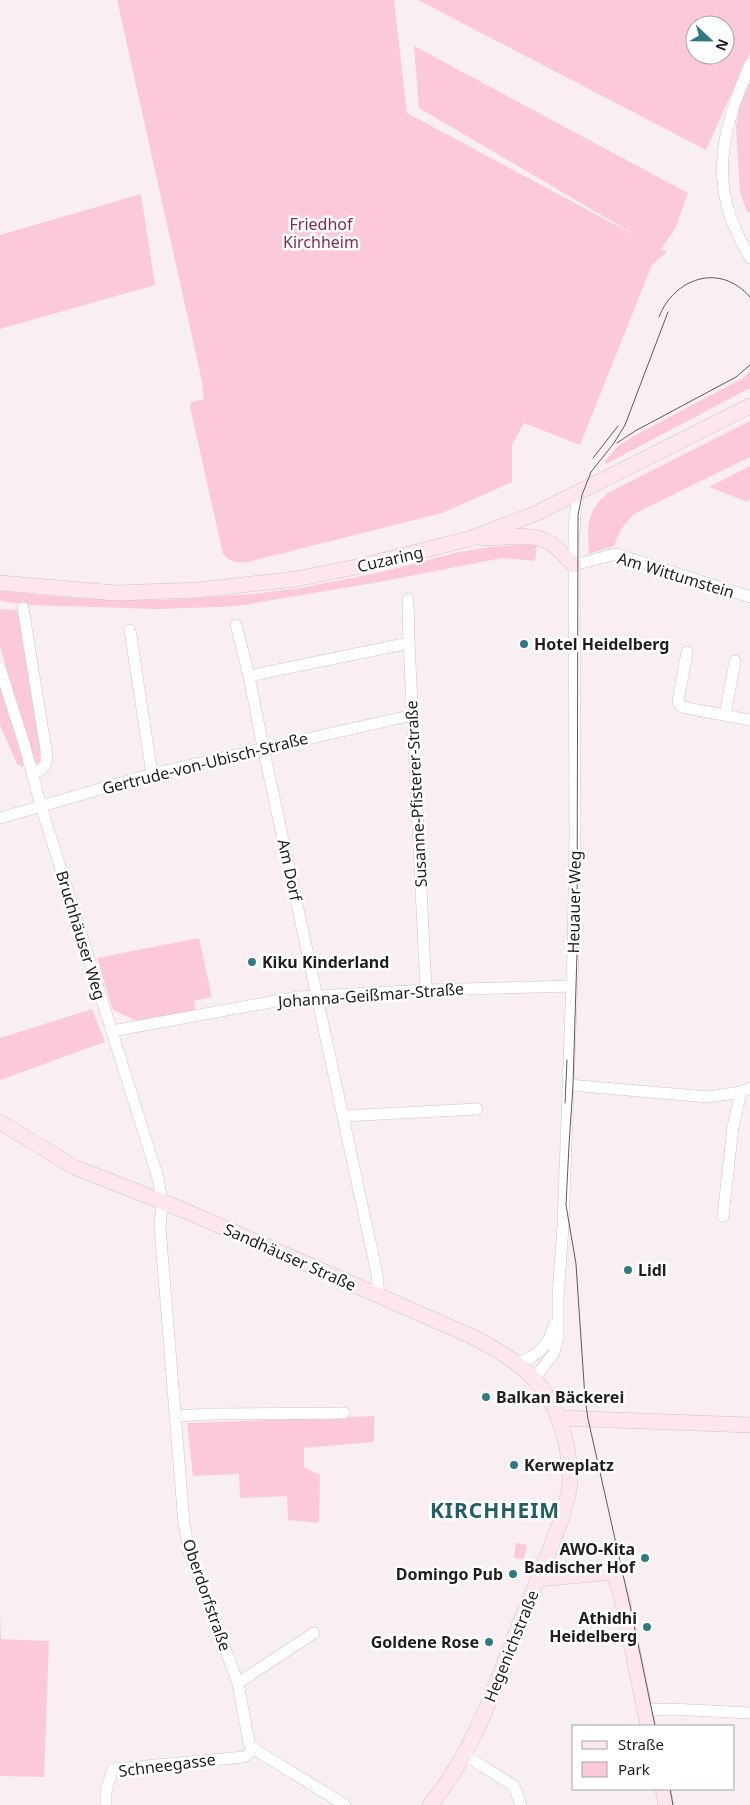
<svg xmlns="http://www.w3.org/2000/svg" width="750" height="1805" font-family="'Noto Sans',sans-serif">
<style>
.green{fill:#fcc9db;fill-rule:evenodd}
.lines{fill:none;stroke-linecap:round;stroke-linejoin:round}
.street-casing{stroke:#cec4c8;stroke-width:12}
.secondary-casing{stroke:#cec4c8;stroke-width:16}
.street{stroke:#fff;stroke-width:11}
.secondary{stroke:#fde6ee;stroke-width:15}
.tram{stroke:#605a5c;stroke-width:1}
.poi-dot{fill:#317a82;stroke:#fff;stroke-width:2}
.labels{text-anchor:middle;stroke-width:5;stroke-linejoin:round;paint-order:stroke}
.park-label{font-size:16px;fill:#802b52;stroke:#fff}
.street-label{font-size:16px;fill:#221e1f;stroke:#fff}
.poi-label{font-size:16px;font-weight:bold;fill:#221e1f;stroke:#fff;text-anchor:start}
.district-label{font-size:21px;font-weight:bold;letter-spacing:1px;fill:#245e64;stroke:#fff}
</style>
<rect width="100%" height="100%" fill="#f9eff3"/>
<!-- green -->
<path class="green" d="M117,0h277l13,113 235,126 -223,-131 -5,-62 274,147 -13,36 -14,20 6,3 -15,13 -72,180 -56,-22 -12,22v37l-70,31 -194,49c-11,1 -17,1 -25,-8l-33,-147 1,-5 13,-3 -3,-22z
M418,0h332v52l-44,98zM695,25h30v30h-30z
M750,82v130h-3l-7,-20 -4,-65 3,-20z
M141,194l14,91 -155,44v-94z
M750,371v17l-144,76 -1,-3 13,-15 12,-8 113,-60z
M750,421v36l-116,57 -13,15 -7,17 -25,8c-2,-28 -3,-45 22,-63z
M750,466v31l-2,5 -39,-15z
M533,544l4,1 -2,16 -33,-3 -112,22 -146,25 -24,2 -65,2 -125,-4 -30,-4v-10l74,7 47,2h41l91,-6 47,-6 77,-15 82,-21 31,-5z
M0,609l18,1 22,126v27l-2,1 -5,-3 -33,-114z
M0,683l24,80 -1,4 -6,-3 -17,-39z
M199,938l13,59 -18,4 2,11 -57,10 -26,-12 -16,-52z
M92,1009l13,33 -105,38v-42z
M374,1416v26l-70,6v19l16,8 -1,48 -31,-3 -1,-24 -47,2 -1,-24 -46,2 -6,-53z
M516,1543l11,2 -3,14 -10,-1z
M0,1614l1,25 48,2 -5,136 -44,-1z"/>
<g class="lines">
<defs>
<path id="street" d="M750,64c-19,45 -36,92 -23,141 5,19 14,36 23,53
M574,565l42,-11 134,43
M408,599l1,44 17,347
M23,608l24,149c-1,10 -5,13 -14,16
M236,625l13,51 14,71 114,527 2,21
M130,630l22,144
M687,652l-9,50 4,5 68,13
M0,668l25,79 16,59 117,372 4,24 -2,25 24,297 6,31 48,128 11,60 5,6 91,56
M249,676l160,-33
M725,715l10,-54
M0,818l152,-44 261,-59
M112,1031l186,-34 128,-7 146,-4
M569,1085l139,12 33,-5 9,-4
M343,1116l134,-7
M723,1216l10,-89 8,-35
M518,1363c20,-7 31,-18 36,-38
M534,1379l20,-26 4,-16v-40l5,-71 10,-273 2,-117 -1,-301 1,-20 4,-24
M175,1416l38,-2 131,-1
M238,1683l76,-50
M645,1710l26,-1 79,4
M465,1755l49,31 7,19
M106,1805v-14l7,-22 131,-12 10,-8"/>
<path id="secondary" d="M483,538c20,0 49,-6 67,5 9,5 16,15 24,22
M0,583l116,10 82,-3 98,-11 65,-13 108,-27 68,-26 213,-107
M0,1122l74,45 112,44 287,126c51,26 83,52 94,111 2,13 4,29 2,42 -2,10 -5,20 -8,30 -14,39 -31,77 -46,116 -24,61 -43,118 -85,169
M560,1418l190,7
M538,1579l76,-7 8,27 26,127
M663,1789l3,16"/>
</defs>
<!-- street casing -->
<use href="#street" class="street-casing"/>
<!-- secondary casing -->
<use href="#secondary" class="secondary-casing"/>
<!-- street -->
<use href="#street" class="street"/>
<!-- secondary -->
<use href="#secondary" class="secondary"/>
<!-- tram -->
<path class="tram" d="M659,317c15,-39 61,-55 91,-20
M617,443l18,-12 101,-54 14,-12
M593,458l25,-32
M565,1103l2,-43
M655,1726l-24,-116 -43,-191 -3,-21 -9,-134 -10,-59 3,-60 4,-60 4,-132 1,-438 4,-20 9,-23 23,-29 11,-18 43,-113
M670,1789l3,16"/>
</g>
<!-- markers -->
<g class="poi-dot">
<circle cx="524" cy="644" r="5"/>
<circle cx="252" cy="962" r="5"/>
<circle cx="628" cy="1270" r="5"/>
<circle cx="486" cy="1397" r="5"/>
<circle cx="514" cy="1465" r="5"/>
<circle cx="645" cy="1558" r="5"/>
<circle cx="513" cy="1574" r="5"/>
<circle cx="647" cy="1627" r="5"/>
<circle cx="489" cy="1642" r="5"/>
</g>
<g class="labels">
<!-- park labels -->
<g class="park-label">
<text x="321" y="230">Friedhof<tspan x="321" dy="18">Kirchheim</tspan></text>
</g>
<!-- street labels -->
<g class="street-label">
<text transform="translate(390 559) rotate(-13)" y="6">Cuzaring</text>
<text transform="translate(676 575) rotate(17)" y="6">Am Wittumstein</text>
<text transform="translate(205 763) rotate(-14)" y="6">Gertrude-von-Ubisch-Straße</text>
<text transform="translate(416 794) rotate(-93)" y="6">Susanne-Pfisterer-Straße</text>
<text transform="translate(290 870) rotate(78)" y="6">Am Dorf</text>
<text transform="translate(574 902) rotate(-89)" y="6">Heuauer Weg</text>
<text transform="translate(81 935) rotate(73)" y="6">Bruchhäuser Weg</text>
<text transform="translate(371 995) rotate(-4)" y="6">Johanna-Geißmar-Straße</text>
<text transform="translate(290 1257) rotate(24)" y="6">Sandhäuser Straße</text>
<text transform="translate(207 1595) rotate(71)" y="6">Oberdorfstraße</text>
<text transform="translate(511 1646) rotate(-68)" y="6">Hegenichstraße</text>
<text transform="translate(167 1765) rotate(-7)" y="6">Schneegasse</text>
</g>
<!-- poi labels -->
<g class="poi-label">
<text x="534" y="650">Hotel Heidelberg</text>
<text x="262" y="968">Kiku Kinderland</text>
<text x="638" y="1276">Lidl</text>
<text x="496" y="1403">Balkan Bäckerei</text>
<text x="524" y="1471">Kerweplatz</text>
<text x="635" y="1555" text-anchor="end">AWO-Kita<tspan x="635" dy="18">Badischer Hof</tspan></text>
<text x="503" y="1580" text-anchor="end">Domingo Pub</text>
<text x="637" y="1624" text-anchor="end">Athidhi<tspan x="637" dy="18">Heidelberg</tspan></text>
<text x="479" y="1648" text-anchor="end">Goldene Rose</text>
</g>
<!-- district labels -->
<g class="district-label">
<text x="495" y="1518">KIRCHHEIM</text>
</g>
</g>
<!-- legend -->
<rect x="572" y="1725" width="162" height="65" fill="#ffffff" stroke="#a7a5a5"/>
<rect x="582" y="1741" width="25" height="8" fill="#fde6ee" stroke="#a7a5a5"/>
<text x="618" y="1750" font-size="15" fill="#221e1f">Straße</text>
<rect x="582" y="1762" width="25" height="15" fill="#fcc9db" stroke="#a7a5a5"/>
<text x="618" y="1775" font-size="15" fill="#221e1f">Park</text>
<!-- north arrow -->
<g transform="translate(710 40) rotate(112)"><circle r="24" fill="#ffffff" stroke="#a7a5a5"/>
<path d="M0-4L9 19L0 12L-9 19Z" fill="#317a82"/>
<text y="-8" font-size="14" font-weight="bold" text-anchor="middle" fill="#221e1f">N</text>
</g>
</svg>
